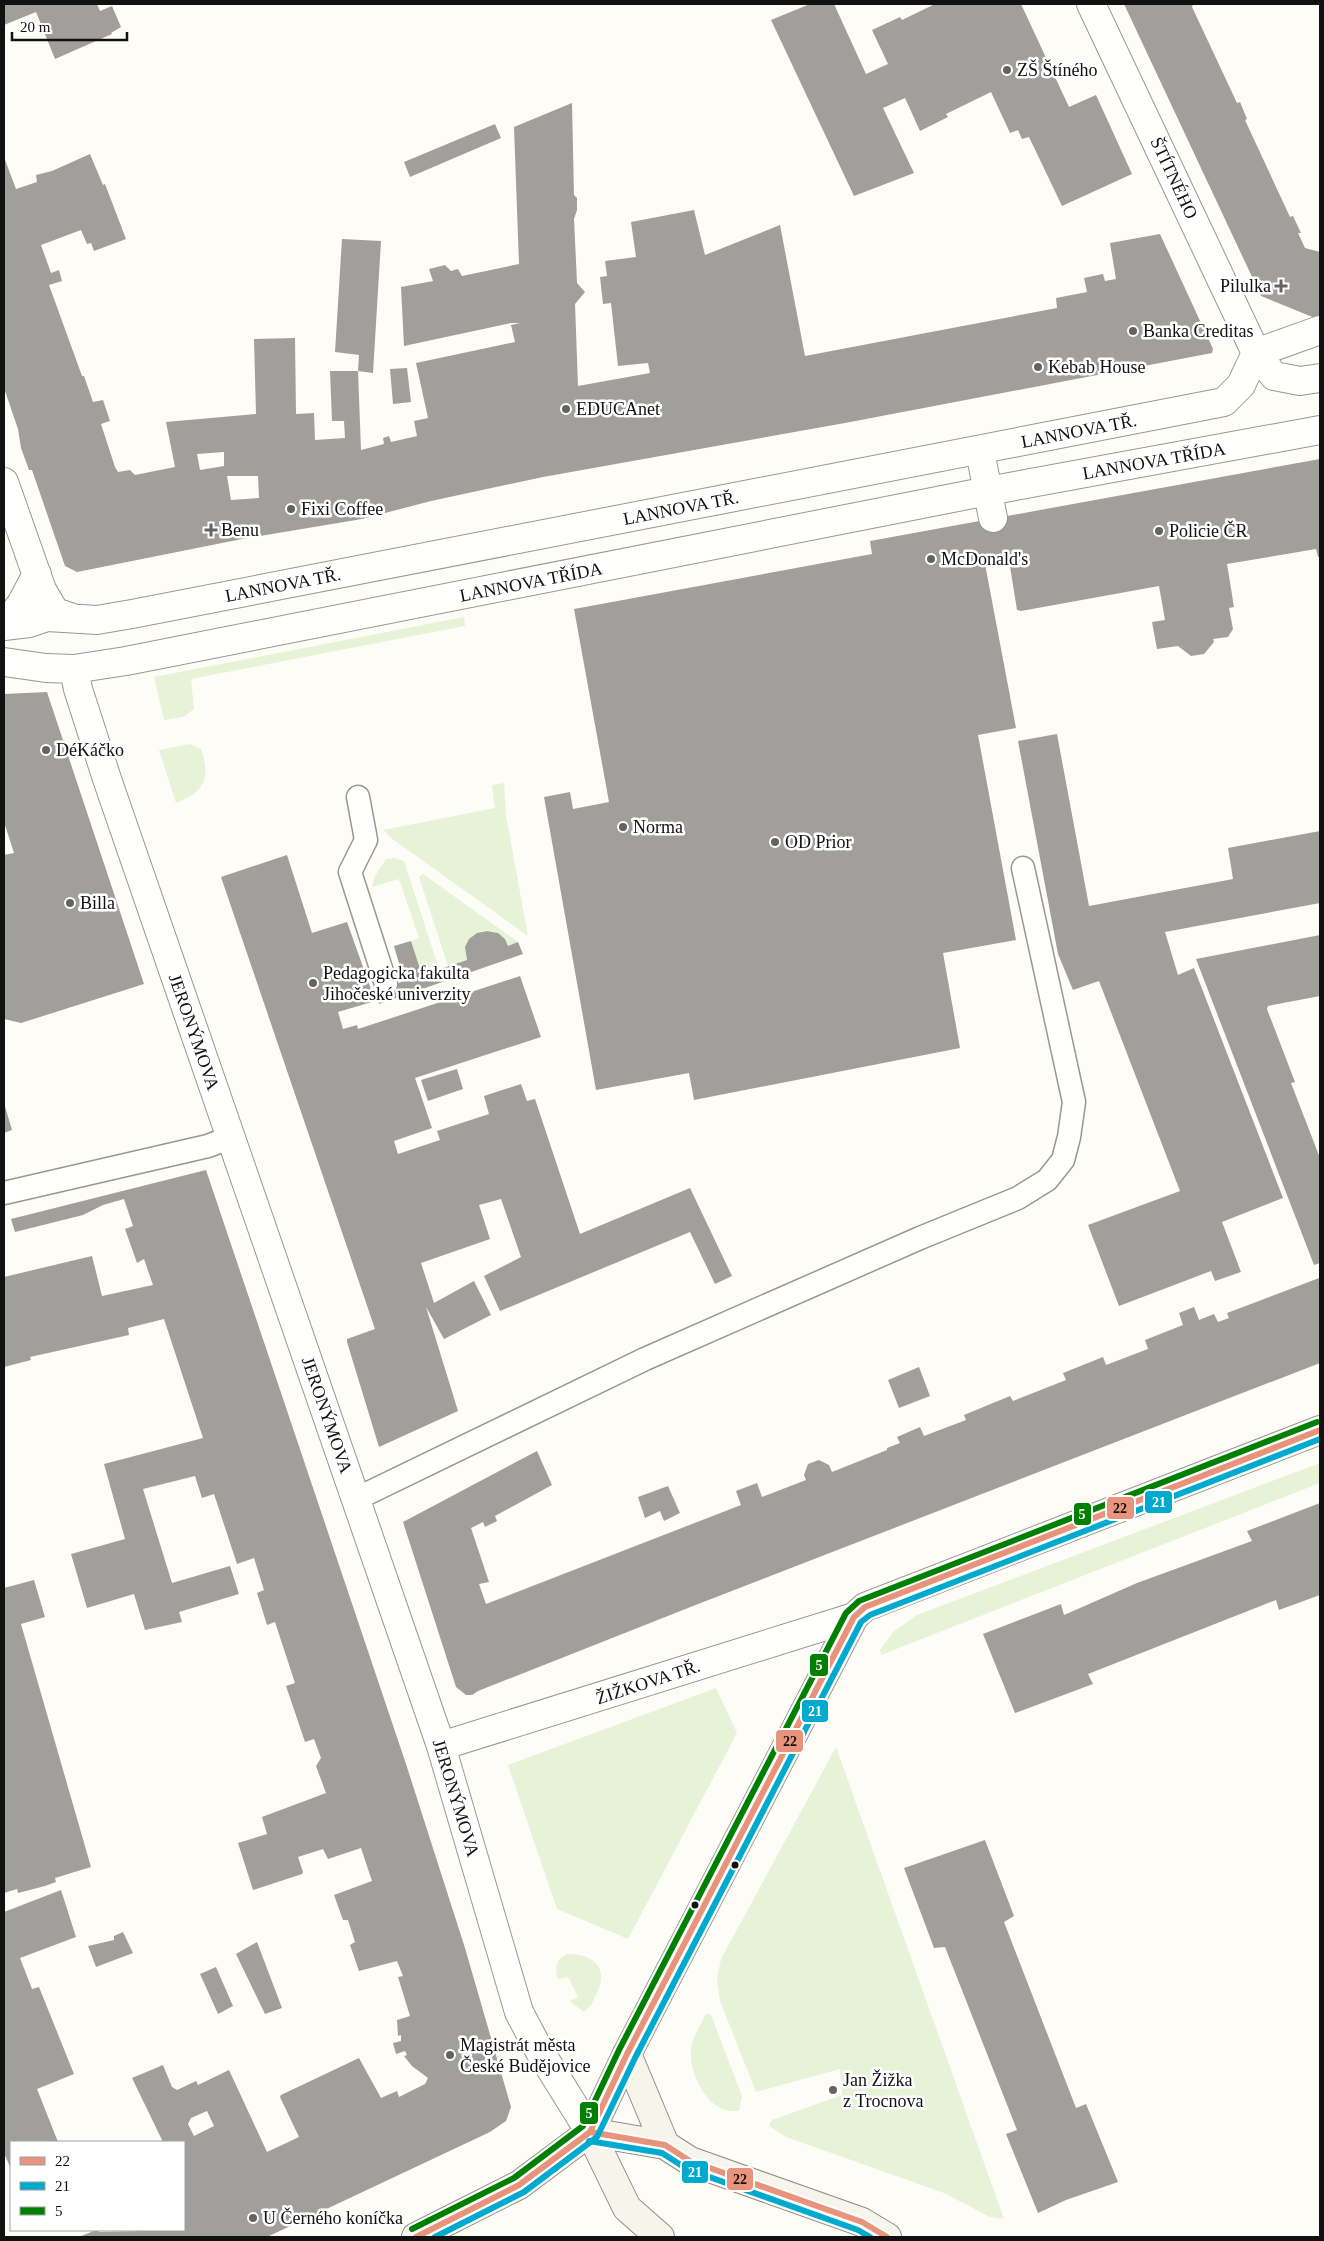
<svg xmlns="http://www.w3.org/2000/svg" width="1324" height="2241" font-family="Georgia,serif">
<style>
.green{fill:#e7f3d7}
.building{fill:#a19f9c;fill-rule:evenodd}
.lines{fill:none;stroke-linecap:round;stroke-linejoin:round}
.lane-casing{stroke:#979795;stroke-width:25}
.street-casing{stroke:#979795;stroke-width:30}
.secondary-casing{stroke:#8e8d8b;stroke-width:30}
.lane{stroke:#fffffe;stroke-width:22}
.street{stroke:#fffffe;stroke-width:28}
.secondary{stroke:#f6f4eb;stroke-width:28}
.bus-1-casing{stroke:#fff;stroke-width:10}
.bus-2-casing{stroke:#fff;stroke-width:10}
.bus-3-casing{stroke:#fff;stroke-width:10}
.bus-1{stroke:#e8947c;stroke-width:6}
.bus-2{stroke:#00a9ce;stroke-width:6}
.bus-3{stroke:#008000;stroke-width:6}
.poi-dot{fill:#646362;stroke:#fff;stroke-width:2}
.bus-dot{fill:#111;stroke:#fff;stroke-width:2}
.labels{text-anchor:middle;stroke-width:5;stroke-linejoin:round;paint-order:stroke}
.poi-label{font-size:18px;fill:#111;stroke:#fff;text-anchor:start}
.street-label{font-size:18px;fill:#111;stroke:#fff}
.line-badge{stroke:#fff;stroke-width:2}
.badge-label{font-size:14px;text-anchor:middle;font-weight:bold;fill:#fff}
.pale-badge-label{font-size:14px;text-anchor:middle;font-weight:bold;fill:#111}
</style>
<rect width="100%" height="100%" fill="#fdfcf7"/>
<!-- green -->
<path class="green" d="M464,617l1,9 -274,53 3,30 -11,8 -19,3 -10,-43z
M190,744l11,5c10,28 4,43 -25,54l-17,-53z
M504,783l2,32 22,121 -137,-98 -8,-8 112,-22 -3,-23z
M395,858l9,3 35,108 -17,6 -11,-34 8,-3 -20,-59 -27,8 3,-11 11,-17z
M423,874l95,68 -10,4c-12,-27 -46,-16 -41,14l-19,6 -29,-89z
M1320,1463v20l-439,172 -1,-5 13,-18 24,-17z
M716,1688l21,45 -109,206 -71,-30 -49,-144z
M836,1747l168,472 -14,-2 -46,-24 -158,-56 -17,-11 3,-6 70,-25 -2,-26 -84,23 -36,-91 -3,-22 4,-20z
M568,1954c26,0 41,14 29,39 -4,8 -6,14 -13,19l-15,-11 9,-4 -10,-20 -11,2c-2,-12 -1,-21 11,-25z
M706,2013l5,2 31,81 -3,15c-8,0 -15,0 -22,-5 -16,-10 -28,-38 -26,-56 1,-13 10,-25 15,-37z"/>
<!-- building -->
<path class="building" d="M4,4h93l3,7 12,-5 9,21 -10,6 1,1 -57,25 -19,-47 -32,13z
M810,4h24l32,70 22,-10 -16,-34 28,-13 2,3 33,-16h86l48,103 27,-12 36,79 -70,32 -33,-69 -7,2 -4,-9 -8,3 -19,-41 -45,22 2,3 -28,14 -15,-33 -22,10 31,65 -60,23 -83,-176z
M1124,4h69l-1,3 45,96 3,-1 7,17 -2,1 45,97 3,-1 8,17h-3l7,15 15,4v64l-5,2 -54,-22z
M572,103l2,92 3,3v12l-3,9 3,64 8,9 -10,12 3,82 72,-13 -2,-10 -30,3 -7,-63 -8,1 -3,-27 7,-1 -2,-15 31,-4 -5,-35 63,-12 11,45 75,-30 25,131 252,-48 -1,-10 31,-6 -3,-14 19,-4 2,7 11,-2 -6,-36 50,-9 53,115 -1,4 -367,70 -302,54 -112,24 -69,18 -120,20 -165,33 -12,-6 -33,-96h-3l-8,-22 -3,-19 -14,-41v-231l12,32 21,-7 -1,-7 16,-4 38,-17 13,31 2,-1 21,55 -32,12 -3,-8 -4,1 -6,-14 -40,15 10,28 8,-3 3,11 -13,4 33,91h2l9,26 10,-2 7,21 -9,3 14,43 3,5 12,-2 5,5 40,-8 -9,-45 90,-8 -2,-75 41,-1 1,76 18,-1 1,27 30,-2 -1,-17h-12l-2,-50h28l3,79 23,-6 -1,-6 6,-2 2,6 26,-6 -3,-15 14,-3 -12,-55 99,-21 -4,-17 9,-2h-9l-107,23 -3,-59 32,-6 -4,-12 16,-4 6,6 7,-2 4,7 57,-12 -5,-137zM224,452v14l-24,4 -3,-16zM227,476h31l1,22 -28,2z
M495,124l6,14 -91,39 -6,-15z
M342,239l39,2 -8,132 -15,-2 1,-16 -24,-3z
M407,368l4,34 -18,2 -3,-35z
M1320,459v98h-2l-2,-8 -89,15 7,43 -5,1 4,21 -5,8 -15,2 1,3 -10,12 -13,2 -13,-10 -21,3 -5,-27 13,-2 -6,-34 -138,25 -4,-1 -8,-50 -24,4 31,164 -38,7 38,205 -73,13 17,95 -266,52 -5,-27 -93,17 -52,-293 26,-5 3,17 36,-7 -35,-193 298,-55 -2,-13z
M47,692l97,292 -123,39 -17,-4v-164l10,-2 -10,-31v-128z
M1057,734l32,172 144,-27 -5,-31 92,-17v72l-155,29 13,43 16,-7 89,230 -61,24 19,50 -26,9 -4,-10 -92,35 -31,-81 92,-34 -81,-210 -26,9 -15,-36 -40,-213z
M287,855l25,78 35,-11 26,73 2,6 -37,11 5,17 14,-4 1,4 162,-53 21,61 -126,41 17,50 -38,13 4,13 42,-14 -3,-9 52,-17 -5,-18 37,-12 6,17 8,-2 45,135 110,-46 42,88 -17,8 -25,-52 -190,79 -16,-35 37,-19 -20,-58 -22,6 11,34 -69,24 13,40 40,-22 17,34 -47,24 -18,-32 32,104 -79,36 -32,-105v-3l28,-10 -154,-452z
M487,931l11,2 7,6 3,7 10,-4 5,12 -144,50 -4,-12 29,-11 -10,-35 17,-5 11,34 45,-15 -2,-13 4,-8 8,-6z
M1320,935v61l-52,10 -1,3 28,73 -4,1 29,75v105l-6,2 -118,-306z
M457,1069l6,20 -35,12 -7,-21z
M4,1103l8,27 -8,3z
M206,1170l200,594 59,184 46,159 -5,14 -16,11 -223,105h-188l17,-7 4,2 84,-2v-88h-21l-31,-64 31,-13 9,22 5,3 19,-9 2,4 31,-15 38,82 32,-15 -19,-40 1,-2 78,-37 22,40 16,-7 2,6 26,-13 3,-6 -16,-12 -8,-10 3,-1 -2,-4 -9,3 -3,-11 8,-2v-6l-3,1 -1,-16 13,-4 -12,-39 5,-1 -6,-15 -38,10 -9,-26 5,-3 -7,-22h-5l-9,-25 38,-14 -11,-33 -33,11 -5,-10 -25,8 5,15 -1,2 -49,16 -15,-47 29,-9 -5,-17 64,-24 -10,-27 5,-8 -7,-19 -9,3 -19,-56 9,-3 -20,-61 -8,3 -10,-32 7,-3 -10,-32 -17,6 -23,-70 -12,4 -7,-22 -52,13 29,94 58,-17 9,28 -60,18 3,10 -37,8 -11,-36 -47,14 -16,-54 54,-15 -21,-75 99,-26 -39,-119 -36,9 1,7 -99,22 1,3 -27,7v-90l88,-21 10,40 51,-11 -9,-26 -7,4 -12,-34 8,-3 -9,-27 -21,6 -20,10 -68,17 -4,-13zM207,2111l7,15 -20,10 -6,-12 3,-6z
M1319,1278l1,85 -627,243 -215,85 -6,4h-6l-10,-8 -53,-165 134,-71 15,34 -57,31 2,5 -12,6 -2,-5 -12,6 18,54 -10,2 7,20 255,-99 -5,-14 21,-8 5,14 44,-17 -2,-5 4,-11 11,-4 10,5 3,7 55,-22v-2l13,-5 -3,-6 23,-10 4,9 42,-16 -2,-5 46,-19 3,5 53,-21 -3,-7 40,-16 3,8 42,-16 -3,-9 38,-15 -4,-12 15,-6 5,13 15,-6 4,8 11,-4 -2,-5z
M919,1367l11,29 -31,12 -11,-28z
M668,1486l12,27 -16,8 -4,-10 -15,7 -7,-21z
M1320,1503v92l-41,15 -3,-10 -188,74 5,10 -78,29 -32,-79 78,-30 3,11 73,-32 115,-42 -5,-10z
M34,1580l11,37 -24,7 70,243 -36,11 1,4 -11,4 -27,7 -1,-4 -13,4v-305z
M985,1840l29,76 -10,6 72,186 10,-4 32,78 -52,18 -28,13 -32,-79 11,-4 -72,-183 -11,1 -30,-80z
M61,1890l15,47 -56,21 12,31 7,-2 35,87 -37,15 21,53h-47v27l-7,-16v-241z
M123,1932l10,21 -37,14 -8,-21 26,-6v-4z
M257,1942l25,66 -17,6 -29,-60z
M216,1967l17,39 -15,8 -18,-40z"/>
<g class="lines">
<defs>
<path id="lane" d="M358,797l8,43 -16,32 36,112
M4,1193l204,-47 23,-9
M356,1499l289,-140 275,-121 98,-40 29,-18 16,-20 6,-23 5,-35 -51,-234"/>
<path id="street" d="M1091,4l165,349 18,23 26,5 20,-3
M1256,353l64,-23
M980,451l13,67
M4,482l38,108 13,22 18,6
M4,626l25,-3 18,-6 50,3 35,-6 1092,-212 17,-17 15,-32
M4,626l17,-22 16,-30
M4,662l42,6 28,1 52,-8 862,-170 332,-61
M74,669l4,20 29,90 334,967 78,266 20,38 51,82
M441,1746l413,-129 11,-10 455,-177
M590,2132l37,-78 227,-437"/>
<path id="secondary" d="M627,2054l38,91
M590,2132l75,13 25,16 172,61 25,15
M590,2132l37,76 33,29
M416,2237l103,-52 71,-53"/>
</defs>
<!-- lane casing -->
<use href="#lane" class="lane-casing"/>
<!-- street casing -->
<use href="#street" class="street-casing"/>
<!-- secondary casing -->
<use href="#secondary" class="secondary-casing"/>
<!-- lane -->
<use href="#lane" class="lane"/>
<!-- street -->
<use href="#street" class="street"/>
<!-- secondary -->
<use href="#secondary" class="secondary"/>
<defs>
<path id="bus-1" d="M590,2132l75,13 25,16 172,61 25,15
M416,2237l103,-52 71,-53 37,-78 227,-437 11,-10 455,-177"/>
<path id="bus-2" d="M589,2141l73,12 25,16 171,61 12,7
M435,2237l89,-45 73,-55 38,-79 226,-436 9,-7 450,-176"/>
<path id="bus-3" d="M412,2229l102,-51 69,-52 36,-76 227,-437 13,-12 458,-179"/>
</defs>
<!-- bus-1 casing -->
<use href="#bus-1" class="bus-1-casing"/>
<!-- bus-2 casing -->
<use href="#bus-2" class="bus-2-casing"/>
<!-- bus-3 casing -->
<use href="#bus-3" class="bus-3-casing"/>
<!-- bus-1 -->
<use href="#bus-1" class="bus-1"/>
<!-- bus-2 -->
<use href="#bus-2" class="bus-2"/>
<!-- bus-3 -->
<use href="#bus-3" class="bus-3"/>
</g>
<!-- markers -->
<g class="poi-dot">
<circle cx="1007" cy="70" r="5"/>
<path d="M1278.5 278.5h5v5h5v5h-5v5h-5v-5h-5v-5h5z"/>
<circle cx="1133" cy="331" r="5"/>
<circle cx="1038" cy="367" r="5"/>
<circle cx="566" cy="409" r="5"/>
<circle cx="291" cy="509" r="5"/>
<path d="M208.5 522.5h5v5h5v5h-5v5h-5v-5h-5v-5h5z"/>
<circle cx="1159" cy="531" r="5"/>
<circle cx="931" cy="559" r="5"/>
<circle cx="46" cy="750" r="5"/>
<circle cx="623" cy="827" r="5"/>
<circle cx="775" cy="842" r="5"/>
<circle cx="70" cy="903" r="5"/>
<circle cx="313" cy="983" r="5"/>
<circle cx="450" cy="2055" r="5"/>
<circle cx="833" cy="2090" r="5"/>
<circle cx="253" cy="2218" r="5"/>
</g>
<g class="bus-dot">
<circle cx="735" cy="1865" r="4.5"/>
<circle cx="695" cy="1905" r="4.5"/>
</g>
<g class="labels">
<!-- poi labels -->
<g class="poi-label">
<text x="1017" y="76">ZŠ Štíného</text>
<text x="1271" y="292" text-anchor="end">Pilulka</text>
<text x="1143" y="337">Banka Creditas</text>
<text x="1048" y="373">Kebab House</text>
<text x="576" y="415">EDUCAnet</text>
<text x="301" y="515">Fixi Coffee</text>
<text x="221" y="536">Benu</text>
<text x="1169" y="537">Policie ČR</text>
<text x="941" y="565">McDonald's</text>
<text x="56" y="756">DéKáčko</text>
<text x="633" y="833">Norma</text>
<text x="785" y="848">OD Prior</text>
<text x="80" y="909">Billa</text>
<text x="323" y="979">Pedagogicka fakulta<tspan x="323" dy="21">Jihočeské univerzity</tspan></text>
<text x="460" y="2051">Magistrát města<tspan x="460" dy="21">České Budějovice</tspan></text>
<text x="843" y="2086">Jan Žižka<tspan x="843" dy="21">z Trocnova</tspan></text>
<text x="263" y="2224">U Černého koníčka</text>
</g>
<!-- street labels -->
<g class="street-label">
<text transform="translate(1174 178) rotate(65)" y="6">ŠTÍTNÉHO</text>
<text transform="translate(1079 431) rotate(-11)" y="6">LANNOVA TŘ.</text>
<text transform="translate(1154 461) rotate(-10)" y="6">LANNOVA TŘÍDA</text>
<text transform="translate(681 508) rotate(-11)" y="6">LANNOVA TŘ.</text>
<text transform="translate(531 582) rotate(-11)" y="6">LANNOVA TŘÍDA</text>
<text transform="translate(283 585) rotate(-11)" y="6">LANNOVA TŘ.</text>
<text transform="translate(194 1032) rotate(71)" y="6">JERONÝMOVA</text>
<text transform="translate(327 1415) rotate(71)" y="6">JERONÝMOVA</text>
<text transform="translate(648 1682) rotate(-18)" y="6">ŽIŽKOVA TŘ.</text>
<text transform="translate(456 1798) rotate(73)" y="6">JERONÝMOVA</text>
</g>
</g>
<g class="line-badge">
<rect x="1144" y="1490" width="29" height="24" rx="5" fill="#00a9ce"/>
<rect x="1106" y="1496" width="29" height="24" rx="5" fill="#e8947c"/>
<rect x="1073" y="1502" width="19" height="24" rx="5" fill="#008000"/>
<rect x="809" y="1653" width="20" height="24" rx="5" fill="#008000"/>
<rect x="801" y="1699" width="28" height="24" rx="5" fill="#00a9ce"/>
<rect x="775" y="1729" width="29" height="24" rx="5" fill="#e8947c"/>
<rect x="579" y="2101" width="20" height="24" rx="5" fill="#008000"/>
<rect x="681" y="2160" width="28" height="24" rx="5" fill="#00a9ce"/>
<rect x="726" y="2167" width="28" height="24" rx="5" fill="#e8947c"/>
</g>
<g class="badge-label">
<text x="1159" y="1507">21</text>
<text x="1082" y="1519">5</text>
<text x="819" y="1670">5</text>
<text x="815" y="1716">21</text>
<text x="589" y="2118">5</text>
<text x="695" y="2177">21</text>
</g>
<g class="pale-badge-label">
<text x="1120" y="1513">22</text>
<text x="790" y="1746">22</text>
<text x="740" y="2184">22</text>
</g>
<!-- border -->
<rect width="1324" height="2241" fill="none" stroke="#111111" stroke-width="10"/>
<!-- legend -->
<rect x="10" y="2141" width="175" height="90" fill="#ffffff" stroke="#a0a0a0"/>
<rect x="20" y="2157" width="25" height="8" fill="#e8947c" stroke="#a0a0a0"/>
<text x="55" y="2166" font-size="15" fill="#111111">22</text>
<rect x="20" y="2182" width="25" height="8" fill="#00a9ce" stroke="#a0a0a0"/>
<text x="55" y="2191" font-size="15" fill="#111111">21</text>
<rect x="20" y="2207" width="25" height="8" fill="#008000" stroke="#a0a0a0"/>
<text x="55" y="2216" font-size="15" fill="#111111">5</text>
<!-- scale -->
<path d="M12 32v8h115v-8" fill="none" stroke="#111111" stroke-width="2.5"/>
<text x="20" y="32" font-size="15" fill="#111111" stroke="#ffffff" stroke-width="4" paint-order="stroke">20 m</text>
</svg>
